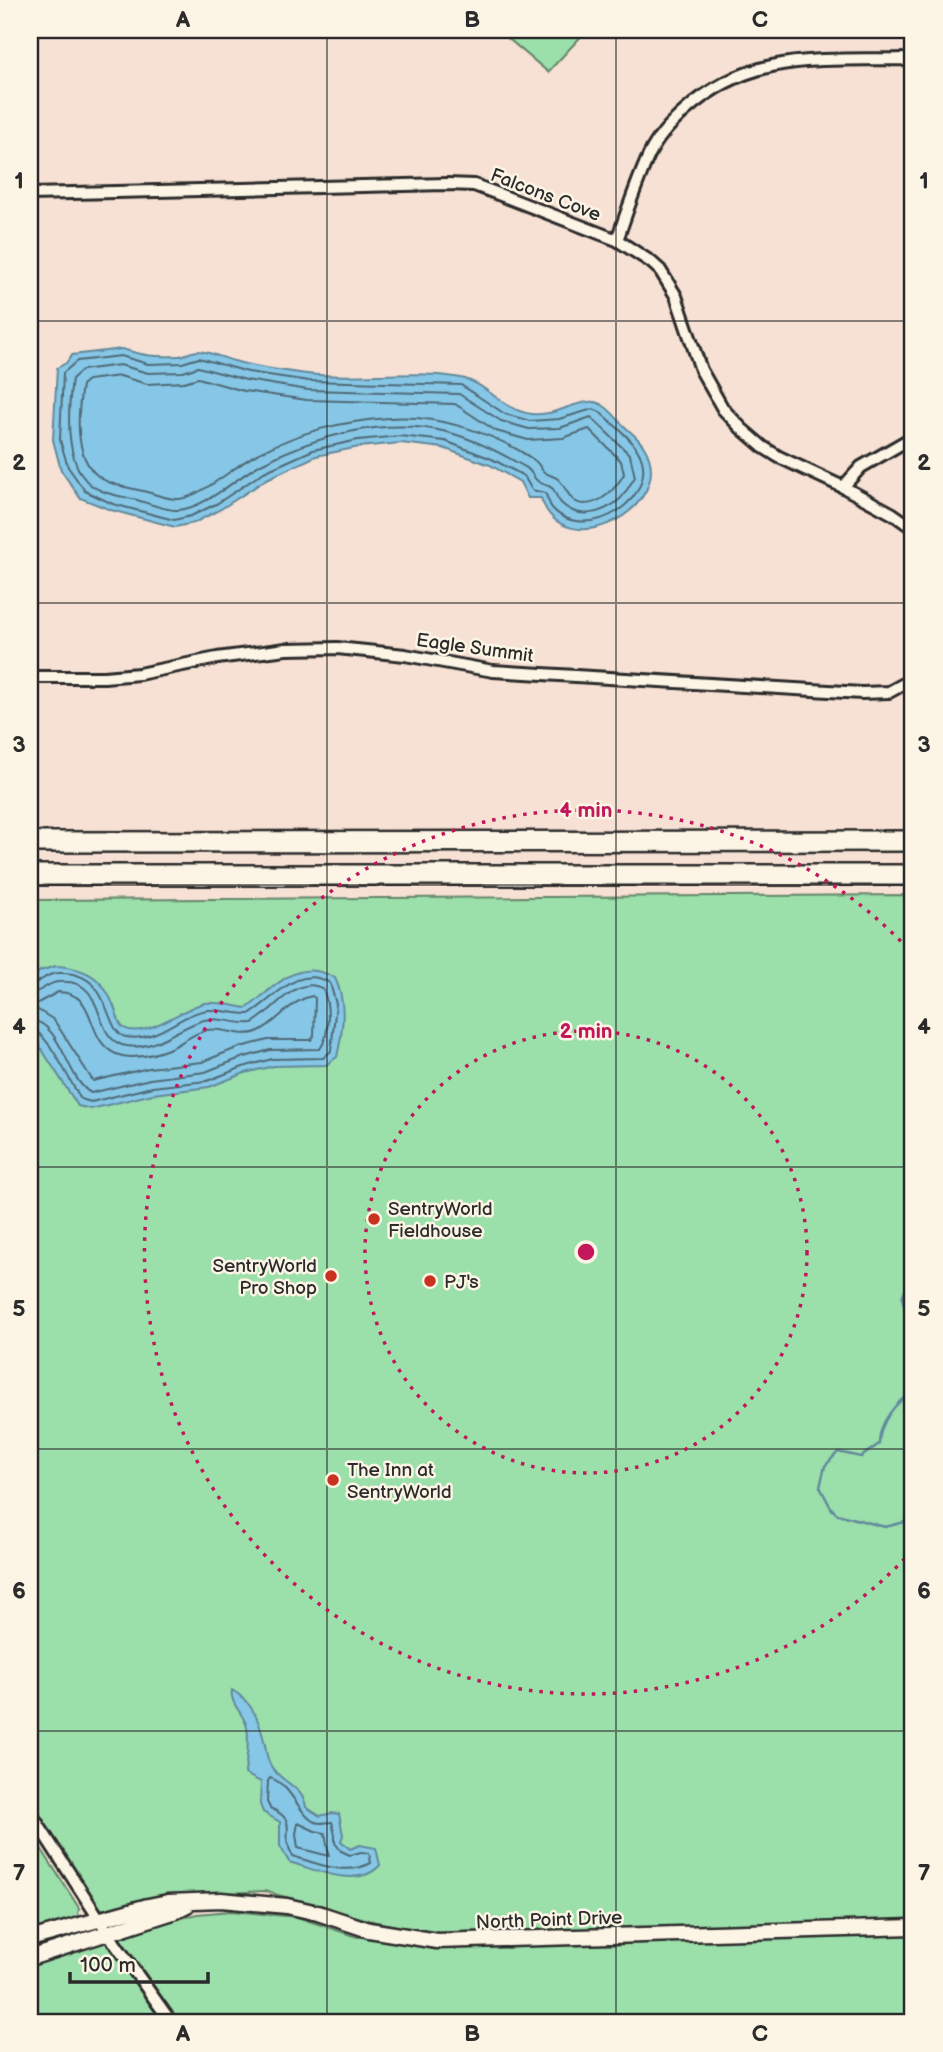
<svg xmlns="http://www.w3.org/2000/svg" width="943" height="2052" font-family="'Balsamiq Sans',sans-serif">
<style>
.green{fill:#9bdfaa;stroke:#63856a;stroke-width:2}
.water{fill:#86c7e7;stroke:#62899c;stroke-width:2}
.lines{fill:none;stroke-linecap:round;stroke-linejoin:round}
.shore{stroke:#4f6976;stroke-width:2}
.stream{stroke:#62899c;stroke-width:2.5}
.street-casing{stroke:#2b2b2b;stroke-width:16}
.secondary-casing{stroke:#2b2b2b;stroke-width:19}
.highway-casing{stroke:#2b2b2b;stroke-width:24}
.street{stroke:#fcf5e5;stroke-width:10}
.secondary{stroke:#fcf5e5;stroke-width:14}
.highway{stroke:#fcf5e5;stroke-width:19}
.grid{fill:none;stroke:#2b2b2b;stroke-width:2;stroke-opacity:0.55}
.ring{fill:none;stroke:#c2185b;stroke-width:3.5;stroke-dasharray:3.5 7}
.poi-dot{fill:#c8321e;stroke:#fcf5e5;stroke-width:2.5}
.labels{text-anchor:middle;stroke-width:5;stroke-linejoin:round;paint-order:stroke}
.street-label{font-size:19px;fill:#2b2b2b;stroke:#fcf5e5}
.poi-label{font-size:19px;fill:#2b2b2b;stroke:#fcf5e5;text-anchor:start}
.centre{fill:#c2185b;stroke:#fcf5e5;stroke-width:3.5}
.ring-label{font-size:21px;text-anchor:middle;font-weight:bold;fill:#c2185b;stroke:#fcf5e5;stroke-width:5;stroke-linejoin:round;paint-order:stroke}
.neatline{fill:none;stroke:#2b2b2b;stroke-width:2.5}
.grid-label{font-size:23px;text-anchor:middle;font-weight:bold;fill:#2b2b2b}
</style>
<rect width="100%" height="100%" fill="#f7e1d4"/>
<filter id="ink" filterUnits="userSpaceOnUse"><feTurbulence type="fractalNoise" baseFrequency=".0143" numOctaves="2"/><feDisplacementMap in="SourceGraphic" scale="14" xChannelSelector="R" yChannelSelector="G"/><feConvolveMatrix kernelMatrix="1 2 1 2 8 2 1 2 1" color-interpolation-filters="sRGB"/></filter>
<g filter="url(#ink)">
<!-- green -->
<path class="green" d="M498,30h89l-39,42z
M913,895v1127h-883v-66l167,-42 33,-3 67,6 60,20 86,-2 -67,-13 -112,-31 -87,5 -83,15 -64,-99v-912z
M30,1831l49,77 -1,8 -5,6 -43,12z"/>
<!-- water -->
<path class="water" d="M122,349c23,7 32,8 57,7 7,0 12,-6 20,-5 11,1 24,7 35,10 24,7 49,10 73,13 51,6 104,-5 154,4 26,5 42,33 71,36 23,2 36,-10 56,-12 15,-2 25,12 34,22 7,7 17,14 22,23 36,59 -80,121 -103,51h-13l-8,-16 -30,-17 -47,-17 -42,-5 -42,4 -43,9 -49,23 -46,30 -27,14 -19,4 -64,-17 -31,-12 -19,-28 -8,-30 4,-72 9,-5 6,-8z
M56,966c35,2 50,15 61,49 2,5 2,10 7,13 21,12 59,-21 81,-25 14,-2 28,3 42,5 29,-21 50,-52 88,-30 12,25 8,52 2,79l-11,8 -52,1 -29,7 -36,14 -56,7 -62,15 -13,-3 -48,-75v-51l10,-9z
M232,1690c21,12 28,32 33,55 1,7 2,15 6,21 9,16 32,20 35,41l14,9 12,-3 7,1 4,21 -2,6 9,8 10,-4 16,3 4,17c-21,25 -67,4 -91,-3l-9,-16v-24l-17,-10 -3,-8 1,-22 -16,-8c1,-16 5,-30 2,-47 -3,-13 -18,-24 -15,-37z"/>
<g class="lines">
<!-- shore -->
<path class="shore" d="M121,356l27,8 34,-1 17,-5 49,14 61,9 152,4 44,29 25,7 29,-2 34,-10 7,3c12,12 30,24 38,39 26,46 -52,95 -86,57 -3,-4 -4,-10 -7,-15l-13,-3 -8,-14 -32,-17 -47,-18 -45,-5 -42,4 -45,10 -49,22 -46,31 -27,13 -17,4 -61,-16 -28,-13 -17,-24 -8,-27 3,-67 14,-12z
M120,365l28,8 35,-1 15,-5 48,13 62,10 151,4 42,27 28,8 31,-1 31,-11 39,38 5,22c-5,7 -10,18 -16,23 -17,14 -41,20 -58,3 -4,-4 -5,-9 -8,-14 -5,-5 -10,-4 -14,-7 -6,-3 -7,-12 -14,-15 -24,-14 -51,-28 -78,-35 -62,-15 -130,3 -186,32 -24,13 -55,44 -83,46 -10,1 -31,-7 -41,-10 -14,-3 -34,-6 -46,-15 -27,-21 -23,-76 -19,-106l10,-9z
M120,376l27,8 37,-2 14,-4 46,13 63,9 148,4 41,27 32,9 35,-2 26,-9 32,32 3,13c-8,14 -22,30 -40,30 -16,-1 -16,-16 -26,-25 -4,-3 -10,-4 -14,-7 -4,-4 -5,-9 -10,-12 -39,-27 -98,-46 -145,-42 -51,4 -87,13 -132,36 -21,11 -56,43 -78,45 -11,1 -26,-6 -36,-8 -14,-3 -34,-6 -45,-15 -25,-20 -20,-64 -16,-91l6,-5z
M30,985c10,-2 17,-12 28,-12 56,-3 44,59 68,64 31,6 53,-23 81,-27 14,-1 28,4 42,4 25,-14 48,-51 81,-31l6,21 -5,47 -8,7 -51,1 -29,8 -36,14 -55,6 -61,15 -10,-3c-11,-16 -33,-68 -51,-70
M58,992c42,1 25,47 58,62 17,7 41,0 57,-7 12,-6 21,-14 34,-17 17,-3 36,9 52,1 21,-10 30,-30 53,-35l3,2 -1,38 -3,4h-43l-31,8 -35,14 -53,6 -56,13 -39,-61 -19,-12 1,-4z
M30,993c12,0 17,-11 29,-11 49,-4 32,53 63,63 30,9 55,-18 82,-25 16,-4 32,5 48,3 21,-10 44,-50 71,-34 7,17 7,46 -3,60l-50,1 -29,8 -36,14 -55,7 -59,14c-24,-12 -29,-71 -61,-73
M270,1778c23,6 31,45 50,45 4,0 8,-1 12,-1l3,13v8l6,8 9,4 11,-3 8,1 2,10c-24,13 -54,1 -78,-7 -15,-23 9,-34 -23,-48l-3,-6 1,-21z
M298,1823l17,8 10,2 4,23 -31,-8 -2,-14z"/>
<!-- stream -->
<path class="stream" d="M913,1281c-20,18 -5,22 -6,41 -1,15 -2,24 6,38
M913,1391c-17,11 -34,31 -34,53l-18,13 -23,-5 -13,14 -5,21 11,21 6,6 48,13 28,-7"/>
<defs>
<path id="street" d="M30,194l417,-10 27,1 19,7 124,48 34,22 9,8 16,26 25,74 22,39 19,20 21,18 16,10 64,30 50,27 20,14
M617,240c10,-28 19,-57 32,-85 8,-17 22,-32 37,-45 66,-59 134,-49 216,-51l11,4
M843,487l18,-20 52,-30
M30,677h74l35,-3 78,-16 69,-9 51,-1 68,7 88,16 369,22 27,-1 24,-13
M30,1812l86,133 55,77"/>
<path id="secondary" d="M30,1939l118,-33 20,-4 53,-2 66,6 31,7 51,17 68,11 476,-14
M30,1958l143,-46 14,-7"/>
<path id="highway" d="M30,842l883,-1
M30,875h883"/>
</defs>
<!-- street casing -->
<use href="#street" class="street-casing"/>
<!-- secondary casing -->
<use href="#secondary" class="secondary-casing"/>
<!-- highway casing -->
<use href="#highway" class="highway-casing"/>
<!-- street -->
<use href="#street" class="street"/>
<!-- secondary -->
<use href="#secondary" class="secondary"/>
<!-- highway -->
<use href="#highway" class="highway"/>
</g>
</g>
<!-- grid -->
<path class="grid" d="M327,30v1992M616,30v1992M30,321h883M30,603h883M30,885h883M30,1167h883M30,1449h883M30,1731h883"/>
<!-- distance rings -->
<g class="ring">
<circle cx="586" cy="1252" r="221"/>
<path d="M912 1551A442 442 0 1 1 912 953"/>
</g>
<!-- markers -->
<g class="poi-dot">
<circle cx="374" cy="1219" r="7"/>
<circle cx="331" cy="1276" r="7"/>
<circle cx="430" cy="1281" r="7"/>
<circle cx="333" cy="1480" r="7"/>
</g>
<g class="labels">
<!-- street labels -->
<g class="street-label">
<text transform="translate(546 194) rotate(21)" y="7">Falcons Cove</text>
<text transform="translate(475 647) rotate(8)" y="7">Eagle Summit</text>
<text transform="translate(549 1919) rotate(-2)" y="7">North Point Drive</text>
</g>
<!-- poi labels -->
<g class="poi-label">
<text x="388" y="1215">SentryWorld<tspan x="388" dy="22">Fieldhouse</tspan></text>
<text x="317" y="1272" text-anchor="end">SentryWorld<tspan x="317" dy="22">Pro Shop</tspan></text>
<text x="444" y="1288">PJ's</text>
<text x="347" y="1476">The Inn at<tspan x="347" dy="22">SentryWorld</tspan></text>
</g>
</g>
<circle cx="586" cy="1252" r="10" class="centre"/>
<g class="ring-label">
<text x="586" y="817">4 min</text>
<text x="586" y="1038">2 min</text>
</g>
<!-- margin -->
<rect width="943" height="2052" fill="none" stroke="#fcf5e5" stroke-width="77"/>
<!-- scale -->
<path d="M70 1972v10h138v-10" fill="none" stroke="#2b2b2b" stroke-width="3.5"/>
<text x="80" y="1972" font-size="21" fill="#2b2b2b" stroke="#fcf5e5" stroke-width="5" paint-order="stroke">100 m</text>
<rect x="38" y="38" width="866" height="1976" class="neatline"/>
<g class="grid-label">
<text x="183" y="27">A</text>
<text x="472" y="27">B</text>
<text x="760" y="27">C</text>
<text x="19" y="188">1</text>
<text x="924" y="188">1</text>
<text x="19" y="470">2</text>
<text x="924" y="470">2</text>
<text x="19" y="752">3</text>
<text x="924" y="752">3</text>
<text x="19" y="1034">4</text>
<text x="924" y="1034">4</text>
<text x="19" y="1316">5</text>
<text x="924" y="1316">5</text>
<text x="19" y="1598">6</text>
<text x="924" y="1598">6</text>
<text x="19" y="1880">7</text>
<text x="924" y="1880">7</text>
<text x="183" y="2041">A</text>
<text x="472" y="2041">B</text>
<text x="760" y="2041">C</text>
</g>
</svg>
